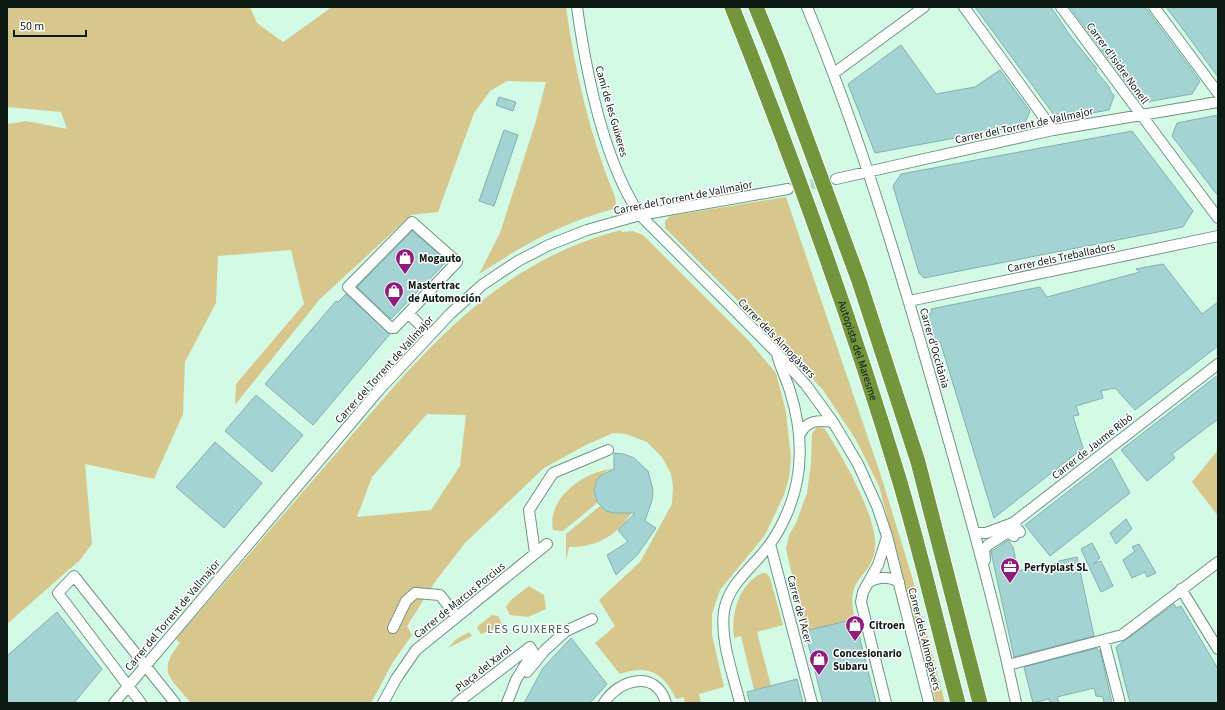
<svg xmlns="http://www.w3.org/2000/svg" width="1225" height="710" font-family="'Source Sans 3',sans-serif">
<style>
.green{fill:#d8c78d;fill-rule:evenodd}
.building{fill:#a3d3d3;stroke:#82b0b0}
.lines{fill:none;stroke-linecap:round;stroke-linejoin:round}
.minor-tunnel{stroke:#b4d9c6;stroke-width:10;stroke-dasharray:10 5;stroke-linecap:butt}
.minor-casing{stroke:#719582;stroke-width:12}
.highway-casing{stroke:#fff;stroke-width:17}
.minor{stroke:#fff;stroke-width:10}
.highway{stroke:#73963d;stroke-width:15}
.labels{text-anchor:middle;stroke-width:3;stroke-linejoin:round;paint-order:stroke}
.street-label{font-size:11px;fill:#0d1b14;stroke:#fff}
.poi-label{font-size:11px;font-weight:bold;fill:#0d1b14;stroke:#fff;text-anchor:start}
.neighbourhood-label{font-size:12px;letter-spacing:1px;fill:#3a5d4c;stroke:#fff}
</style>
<rect width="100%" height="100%" fill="#d2fae5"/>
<!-- green -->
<path class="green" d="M7,7h243l7,16 26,19 49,-35h234c9,65 24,129 49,190l1,6 -2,6c-53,14 -89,35 -135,65l21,-41 35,-109 11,-42 -39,-1 -17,10 -16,22 -36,99 -27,3 -91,84 -85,106 1,-21 68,-80 -13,-54 -73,6 -2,47 -31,59 -2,52 -29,65 -69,-15 7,80 -12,16 -73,64v-500l19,-3 41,8 -6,-17 -54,-5z
M786,197l96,282 31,101 32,123h-9l-57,-217 -23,-46 -33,-50 -69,-73 -89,-89v-7l5,-5z
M621,230l1,2 11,-1 10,4 106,106 27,32 10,39 5,46 -2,20 -5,17 -19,40 -45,55 -8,24v21l12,52 -25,7 2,9h-16l-1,-6 -8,2c-12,-26 -28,-35 -56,-25l-25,-31 20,-17 -16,-26 41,-38 32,-58 1,-18 -2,-12 -9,-17 -15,-15 -21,-8 -13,-1 -27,12 -42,23 -79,75 -30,39 -28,44 5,9 -19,27 -22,41h-180c-20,-25 -35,-31 -11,-60l-4,-4c53,-61 105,-122 157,-182 85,-98 157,-193 288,-227zM427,414l39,1 -6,51 -29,44 -74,7 15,-40z
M817,427l7,1 2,3c16,25 53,88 49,118 -5,32 -31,26 -20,70l-50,12 -19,-82 3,-14 7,-12 11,-30 4,-30 1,-29z
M1218,450v66l-26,-34z
M614,469c-2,1 -5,1 -8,3 -13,6 -14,20 -9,31l-34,28 -10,-1c-7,-32 33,-60 61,-61z
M600,506l14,7 20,-4c-14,24 -36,39 -65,38l-3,14v-27z
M762,573h4l4,5 13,47 -26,7 14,54 -17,4 -13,-54 -7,2c-3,-24 4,-53 28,-65z
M529,586l15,9 2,14 -18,8 -18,-2 -4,-8 5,-7z
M492,615l6,1 4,8 -2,3 -19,7 -4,-6 1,-2z
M469,632l3,4 -24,12 7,-8z"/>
<!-- building -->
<path class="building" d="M975,7h76l18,27 28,35 -2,1 15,18 -1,1 5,7 -5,14 -52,9z
M1070,7h75l55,74 -8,13 -51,9z
M1166,7h52v70l-36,-49z
M901,45l35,49 39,-7 25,-17 30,41 -6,14 -149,28 -27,-69z
M499,97l17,5 -3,9 -17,-6z
M1218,115v81l-46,-60 5,-13z
M504,130l14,5 -24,71 -15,-5z
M1132,131l61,80 -10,16 -259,51 -5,-5 -26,-87 8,-12z
M412,231l35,30 -56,58 -34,-32z
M1163,264l39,50 16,-12v44l-83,64 -20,-22 -14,3 2,7 -27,8 3,9 -6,1 10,32 -89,70 -54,-177 -7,2 -10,-29 9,-1 -1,-4 109,-22 7,10 93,-25 -4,-3z
M346,294l44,40 -77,91 -48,-41 71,-83 2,1z
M1218,375v44l-46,35 3,4 -28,23 -26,-31z
M256,395l47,40 -31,37 -47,-41z
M215,442l47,41 -38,45 -48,-41z
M614,453l10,1 10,4 14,13 5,19 -1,10 -7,21 11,7 -18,26 -22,21 -9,-20 21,-13 -10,-12 17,-17h-21l-8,-2 -9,-9 -3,-12 2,-8 4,-6 14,-7z
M1111,458l19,35 -80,63 -25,-31z
M1126,519l6,10 -16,15 -6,-11z
M1008,540l5,7 5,24 18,-4 3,5 20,-11 18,-4 17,79 -80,21 -23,-105z
M1092,543l8,15 -7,6 8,-3 12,25 -12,6 -20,-43z
M1139,544l17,29 -9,4 -2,-5 -13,6 -9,-18 12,-9 -3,-4z
M1174,604l2,4 5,-2 37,63v34h-88l-14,-56z
M57,612l45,57 -28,34h-67v-47z
M855,619l21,84h-53l-18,-72z
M571,638l36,46 -17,19h-66l19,-35z
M1097,648l1,3 2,-1 12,53h-8l-1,-6 -7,-1 -2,-8 -37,9 2,6h-9l-1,-4 -16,4 -9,-36z
M797,679l6,24h-53l-3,-11z"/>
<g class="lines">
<!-- minor-tunnel -->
<path class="minor-tunnel" d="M796,187l32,-6"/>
<defs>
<path id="minor" d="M577,7c9,65 26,153 63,208l136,137 30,33 27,37 25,42 19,42 10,30 42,167
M807,7c52,126 91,255 128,385 29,103 59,206 81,311
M964,7l89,123
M1061,7l157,211
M1154,7l64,86
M834,73l90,-66
M836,179l217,-49 165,-28
M412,222l45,40 -63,66h-3l-43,-41z
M909,301l309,-65
M409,314l21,21
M800,434c7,-14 18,-14 33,-12
M1013,523l7,9
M975,533h11l27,-10 205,-159
M770,544l42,159
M535,553l-6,-43 24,-37 55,-23
M985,560l-1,-10 4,-5 20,-13 6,4
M869,582c10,-5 19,-6 30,0
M1181,589l37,60
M393,628l13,-27 9,-8 25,2 17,22
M1104,641l16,62
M1008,665l114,-30 96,-73
M527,672l18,-22 21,-19 26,-12
M114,703l265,-313 71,-76 32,-29 36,-24 31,-16 38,-15 53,-15 148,-26
M141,703l-83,-110 16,-17 101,127
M383,703l13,-24 20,-29 131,-106
M457,703l73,-56 3,5 -17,28 -9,23
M604,703c15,-24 52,-34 62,0
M740,703c-7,-29 -20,-62 -16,-92 5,-29 30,-44 46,-67 13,-18 23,-42 27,-63 6,-31 2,-61 -7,-90 -4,-13 -10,-24 -13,-37
M886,703l-25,-101 2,-10 15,-27 9,-28"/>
<g id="highway">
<path id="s1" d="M732,7c62,155 119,312 167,472 22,74 39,149 59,224"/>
<path d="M756,7l20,49 83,225 59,181 62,241"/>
</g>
</defs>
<!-- minor casing -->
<use href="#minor" class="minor-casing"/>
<!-- highway casing -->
<use href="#highway" class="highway-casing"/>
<!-- minor -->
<use href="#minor" class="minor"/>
<!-- highway -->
<use href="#highway" class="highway"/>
</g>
<!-- icons -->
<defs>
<symbol id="shop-pin" viewBox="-11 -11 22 30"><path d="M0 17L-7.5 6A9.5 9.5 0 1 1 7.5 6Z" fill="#8e1d7e" stroke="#fff"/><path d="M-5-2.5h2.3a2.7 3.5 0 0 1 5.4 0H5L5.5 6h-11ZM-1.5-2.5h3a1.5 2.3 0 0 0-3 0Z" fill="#fff"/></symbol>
<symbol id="office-pin" viewBox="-11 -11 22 30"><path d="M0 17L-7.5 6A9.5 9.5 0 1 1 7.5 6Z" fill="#8e1d7e" stroke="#fff"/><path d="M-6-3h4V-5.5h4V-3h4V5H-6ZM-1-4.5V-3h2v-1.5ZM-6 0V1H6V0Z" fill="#fff"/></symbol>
</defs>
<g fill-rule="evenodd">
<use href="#shop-pin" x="394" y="247" width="22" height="30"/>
<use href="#shop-pin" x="383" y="280" width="22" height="30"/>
<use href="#office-pin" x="999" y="556" width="22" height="30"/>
<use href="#shop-pin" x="844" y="614" width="22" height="30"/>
<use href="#shop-pin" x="808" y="648" width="22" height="30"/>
</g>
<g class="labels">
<!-- street labels -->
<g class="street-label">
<text transform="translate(1118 63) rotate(54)" y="4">Carrer d'Isidre Nonell</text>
<text transform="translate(612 111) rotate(74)" y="4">Camí de les Guixeres</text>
<text transform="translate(1024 125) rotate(-12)" y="4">Carrer del Torrent de Vallmajor</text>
<text transform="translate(683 197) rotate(-11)" y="4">Carrer del Torrent de Vallmajor</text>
<text transform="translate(1061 257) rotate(-12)" y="4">Carrer dels Treballadors</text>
<text transform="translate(777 338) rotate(46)" y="4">Carrer dels Almogàvers</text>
<text transform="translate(935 348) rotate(74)" y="4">Carrer d'Occitània</text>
<text dy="4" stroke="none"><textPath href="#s1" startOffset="366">Autopista del Maresme</textPath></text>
<text transform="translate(384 369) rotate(-48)" y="4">Carrer del Torrent de Vallmajor</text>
<text transform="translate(1092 446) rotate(-38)" y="4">Carrer de Jaume Ribó</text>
<text transform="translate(459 600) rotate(-39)" y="4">Carrer de Marcus Porcius</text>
<text transform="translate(800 609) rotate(75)" y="4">Carrer de l'Acer</text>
<text transform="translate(172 615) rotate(-50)" y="4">Carrer del Torrent de Vallmajor</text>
<text transform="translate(925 639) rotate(76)" y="4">Carrer dels Almogàvers</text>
<text transform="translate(483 668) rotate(-38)" y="4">Plaça del Xarol</text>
</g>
<!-- poi labels -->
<g class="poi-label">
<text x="419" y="262">Mogauto</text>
<text x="408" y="289">Mastertrac<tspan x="408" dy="13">de Automoción</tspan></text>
<text x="1024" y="571">Perfyplast SL</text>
<text x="869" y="629">Citroen</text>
<text x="833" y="657">Concesionario<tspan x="833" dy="13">Subaru</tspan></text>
</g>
<!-- neighbourhood labels -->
<g class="neighbourhood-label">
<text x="529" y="633">LES GUIXERES</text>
</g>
</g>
<!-- border -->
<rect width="1225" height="710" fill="none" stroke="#0d1b14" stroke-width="16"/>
<!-- scale -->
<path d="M14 30v6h72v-6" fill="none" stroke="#0d1b14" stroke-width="2"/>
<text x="20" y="30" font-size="12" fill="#0d1b14" stroke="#ffffff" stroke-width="3" paint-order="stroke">50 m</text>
</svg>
